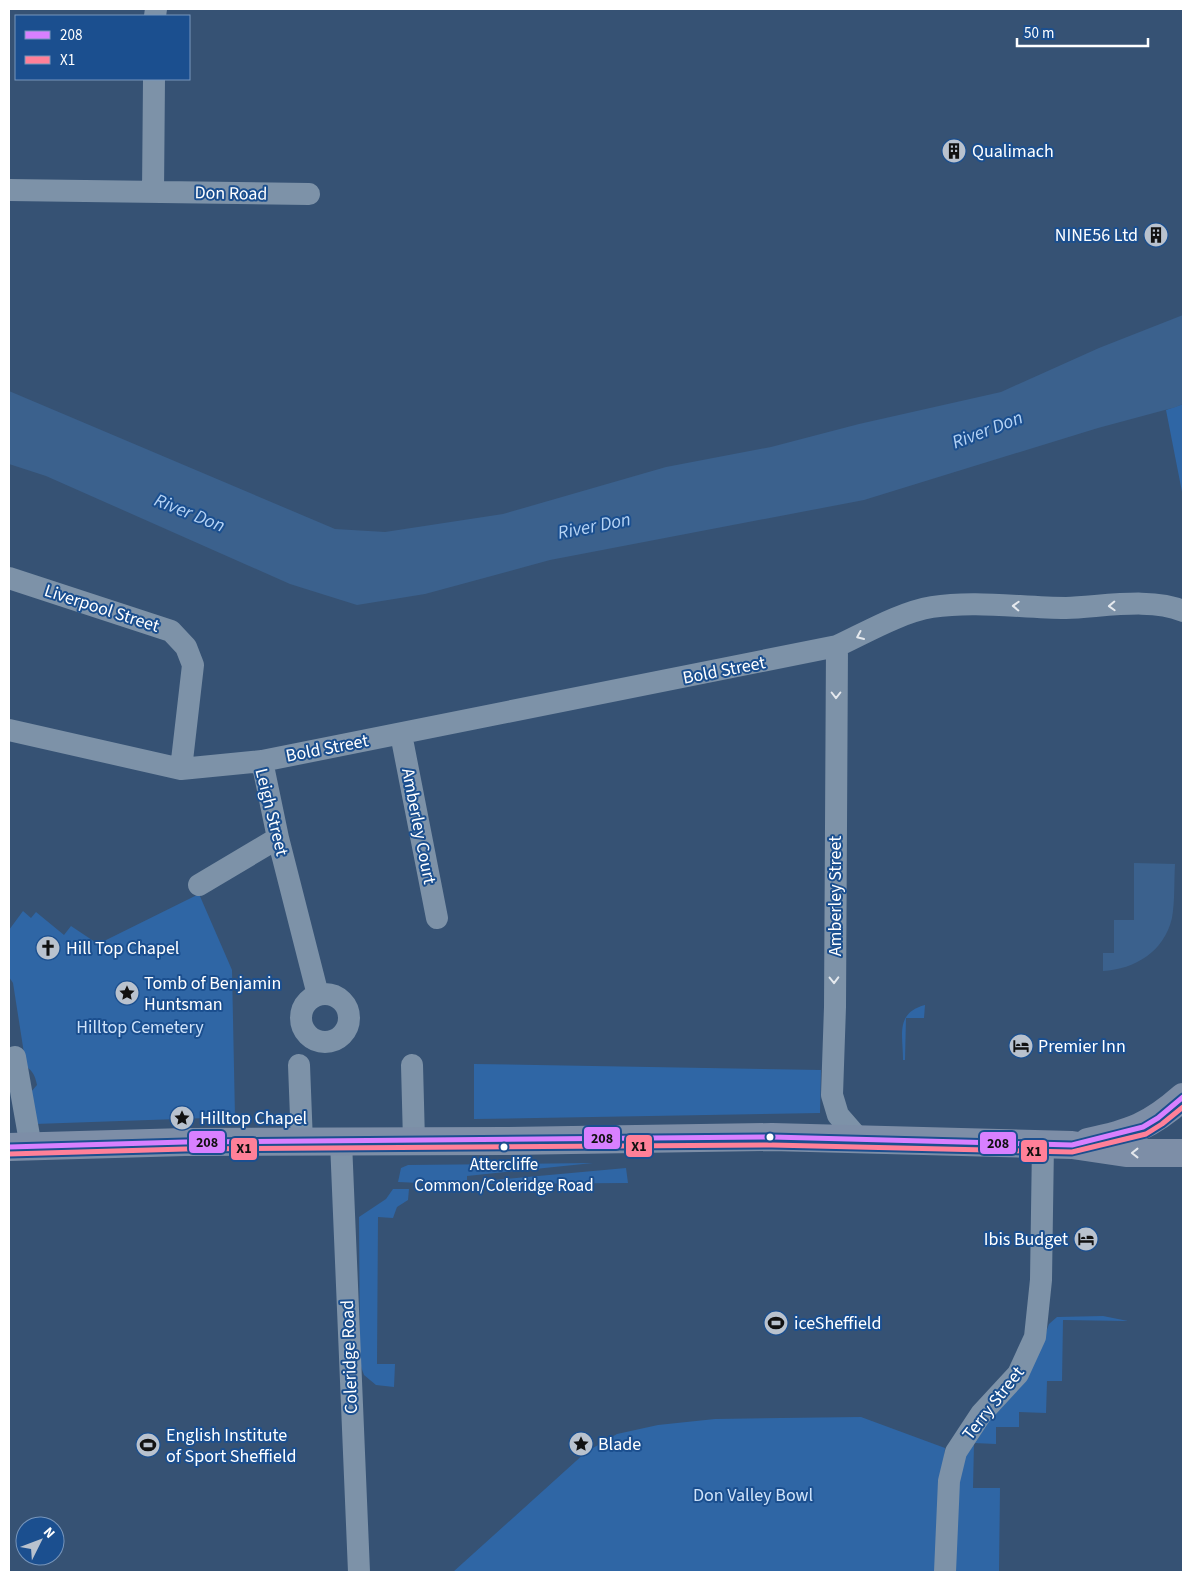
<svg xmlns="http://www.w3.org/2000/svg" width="1192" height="1581" font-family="'Source Sans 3',sans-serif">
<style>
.green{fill:#2f66a5}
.water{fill:#3b618d}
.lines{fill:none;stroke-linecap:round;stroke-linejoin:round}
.minor{stroke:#7d92a8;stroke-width:22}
.major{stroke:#7d8ea7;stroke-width:28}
.bus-1-casing{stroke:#1b4f8f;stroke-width:9}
.bus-2-casing{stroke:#1b4f8f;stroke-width:9}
.bus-1{stroke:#d880ff;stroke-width:5}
.bus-2{stroke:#ff8098;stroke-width:5}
.oneway{stroke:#e5e9ee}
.oneway2{stroke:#e5e8ed}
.bus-dot{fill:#fff;stroke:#1b4f8f;stroke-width:2}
.labels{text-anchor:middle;stroke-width:4;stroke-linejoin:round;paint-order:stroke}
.bus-label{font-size:17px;fill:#fff;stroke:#1b4f8f}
.poi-label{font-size:18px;fill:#fff;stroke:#1b4f8f;text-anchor:start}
.street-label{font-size:18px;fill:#fff;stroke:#1b4f8f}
.park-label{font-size:18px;fill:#cfe3fa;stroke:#1b4f8f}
.water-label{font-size:19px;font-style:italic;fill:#b5d3f5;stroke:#1b4f8f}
.line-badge{stroke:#1b4f8f;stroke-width:2}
.pale-badge-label{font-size:14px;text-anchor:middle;font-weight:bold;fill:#111}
</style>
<rect width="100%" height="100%" fill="#365274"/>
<!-- green -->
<path class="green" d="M1183,404v93l-17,-87z
M199,894l33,76 3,147 -200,7 -5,-31 7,-8c-2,-10 -4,-13 -11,-19l-13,-83 -4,-6v-47l14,-19 8,7 5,-6 28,23 7,-9 27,18z
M925,1005l-1,13h-18l-1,42h-2c0,-25 -8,-47 22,-55z
M474,1064l347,6 -1,43 -346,6z
M593,1163l-126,13v9l-69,-3 3,-14 7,-3z
M626,1168l2,15 -146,1 1,-3z
M393,1189h16l-1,11 -11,7 -4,11 -15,-1 -1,147h18l-1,23 -18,-2 -12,-10 -4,-11 -1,-147 27,-18z
M1103,1316l25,5 -65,-1 -1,61h-15l-1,32 -27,-1v15h-23v17l-22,-1 -1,45h27l-1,84h-50l8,-114 79,-99 13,-35 8,-7z
M861,1417l84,31 -10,124h-482l133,-120 31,-18 41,-9 57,-6z"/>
<!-- water -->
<path class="water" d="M1183,315v89l-7,3 -78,21 -234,72 -314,60 -125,34 -68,11 -67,-21 -244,-108 -37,-12v-73l326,138 50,3 118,-18 163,-47 105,-20 88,-23 142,-32 98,-44z
M1134,863l41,1c-1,17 0,37 -3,54 -8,34 -37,51 -69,53v-18h11v-33h20z"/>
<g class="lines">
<!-- minor -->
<path class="minor" d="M155,16l1,-7
M9,190l300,4
M153,192l1,-113
M9,578l162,53 15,16 7,18 -12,104
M837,646l-2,361 -3,88 6,20 20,23
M9,730l172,39 81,-8 575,-115c28,-13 64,-34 95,-39 44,-7 90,1 134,1 35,-1 85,-11 117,3
M401,734l36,184
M262,761l16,77 40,157
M199,885l79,-47
M301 1018a24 24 0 1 1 48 0a24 24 0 1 1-48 0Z
M15,1057l16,90
M299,1065l3,78
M412,1065l2,76
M341,1142l18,430
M945,1572l4,-91 7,-29 25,-38 37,-40 17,-37 6,-57 2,-136"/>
<!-- major -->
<path class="major" d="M1088,1142c43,-9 62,-16 95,-45
M9,1147l176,-5 322,-1 265,-4 300,8 54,8h57"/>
<defs>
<path id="bus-1" d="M9,1147l176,-5 587,-5 300,8 71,-18 15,-9 25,-21"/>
<path id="bus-2" d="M9,1154l176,-5 587,-4 300,7 74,-18 16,-10 21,-17"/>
</defs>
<!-- bus-1 casing -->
<use href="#bus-1" class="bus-1-casing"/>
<!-- bus-2 casing -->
<use href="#bus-2" class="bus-2-casing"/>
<!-- bus-1 -->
<use href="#bus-1" class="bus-1"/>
<!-- bus-2 -->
<use href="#bus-2" class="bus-2"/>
</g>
<!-- one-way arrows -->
<defs><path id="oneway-chevron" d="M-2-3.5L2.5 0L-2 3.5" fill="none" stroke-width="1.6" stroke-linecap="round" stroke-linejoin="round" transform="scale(1.25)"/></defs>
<g class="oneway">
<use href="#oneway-chevron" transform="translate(1016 606) rotate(-178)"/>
<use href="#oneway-chevron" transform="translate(1112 606) rotate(178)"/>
<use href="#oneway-chevron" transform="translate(860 636) rotate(156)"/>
<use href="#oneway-chevron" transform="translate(836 695) rotate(90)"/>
<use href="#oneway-chevron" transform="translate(834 980) rotate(89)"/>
</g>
<use class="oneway2" href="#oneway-chevron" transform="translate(1135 1153) rotate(-180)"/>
<!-- icons -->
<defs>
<symbol id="building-disc" viewBox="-11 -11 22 22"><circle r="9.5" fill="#b9c2ce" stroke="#1b4f8f"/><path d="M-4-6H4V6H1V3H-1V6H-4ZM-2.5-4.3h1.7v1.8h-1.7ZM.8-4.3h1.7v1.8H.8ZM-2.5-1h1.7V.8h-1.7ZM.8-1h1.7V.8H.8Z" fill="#111"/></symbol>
<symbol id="church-disc" viewBox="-11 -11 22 22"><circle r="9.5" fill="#b9c2ce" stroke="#1b4f8f"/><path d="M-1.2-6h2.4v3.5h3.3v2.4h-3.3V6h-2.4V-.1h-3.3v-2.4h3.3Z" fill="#111"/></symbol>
<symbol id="sight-disc" viewBox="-11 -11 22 22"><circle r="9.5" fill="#b9c2ce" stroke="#1b4f8f"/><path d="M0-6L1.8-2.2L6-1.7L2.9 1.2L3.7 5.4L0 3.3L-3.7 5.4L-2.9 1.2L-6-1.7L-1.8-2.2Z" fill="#111"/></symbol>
<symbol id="hotel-disc" viewBox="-11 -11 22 22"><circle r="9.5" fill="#b9c2ce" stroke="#1b4f8f"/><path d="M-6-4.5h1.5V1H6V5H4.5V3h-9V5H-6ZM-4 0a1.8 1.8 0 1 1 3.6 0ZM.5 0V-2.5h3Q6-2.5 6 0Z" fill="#111"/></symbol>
<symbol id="stadium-disc" viewBox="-11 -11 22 22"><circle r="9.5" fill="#b9c2ce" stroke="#1b4f8f"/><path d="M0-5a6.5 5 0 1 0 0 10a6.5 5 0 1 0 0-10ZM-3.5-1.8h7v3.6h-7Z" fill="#111"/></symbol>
</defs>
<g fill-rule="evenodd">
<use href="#building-disc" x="940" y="137" width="28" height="28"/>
<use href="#building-disc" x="1142" y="221" width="28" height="28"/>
<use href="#church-disc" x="34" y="934" width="28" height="28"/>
<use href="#sight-disc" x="113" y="979" width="28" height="28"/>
<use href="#hotel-disc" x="1007" y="1032" width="28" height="28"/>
<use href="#sight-disc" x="168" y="1104" width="28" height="28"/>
<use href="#hotel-disc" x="1072" y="1225" width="28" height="28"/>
<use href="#stadium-disc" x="762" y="1309" width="28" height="28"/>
<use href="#sight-disc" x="567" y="1430" width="28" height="28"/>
<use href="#stadium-disc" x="134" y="1431" width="28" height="28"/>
</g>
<!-- markers -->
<g class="bus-dot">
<circle cx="770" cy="1137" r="4.5"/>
<circle cx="504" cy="1147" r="4.5"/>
</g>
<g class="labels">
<!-- bus labels -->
<g class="bus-label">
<text x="504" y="1170">Attercliffe<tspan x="504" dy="21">Common/Coleridge Road</tspan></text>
</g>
<!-- poi labels -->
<g class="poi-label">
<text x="972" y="157">Qualimach</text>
<text x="1138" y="241" text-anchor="end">NINE56 Ltd</text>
<text x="66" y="954">Hill Top Chapel</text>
<text x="144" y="989">Tomb of Benjamin<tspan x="144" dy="21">Huntsman</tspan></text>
<text x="1038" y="1052">Premier Inn</text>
<text x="200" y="1124">Hilltop Chapel</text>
<text x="1068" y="1245" text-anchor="end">Ibis Budget</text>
<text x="794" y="1329">iceSheffield</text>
<text x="166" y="1441">English Institute<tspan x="166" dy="21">of Sport Sheffield</tspan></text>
<text x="598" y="1450">Blade</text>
</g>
<!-- street labels -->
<g class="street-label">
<text transform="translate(231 193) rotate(1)" y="6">Don Road</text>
<text transform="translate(102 608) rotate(18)" y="6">Liverpool Street</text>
<text transform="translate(724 670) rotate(-11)" y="6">Bold Street</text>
<text transform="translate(327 748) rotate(-11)" y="6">Bold Street</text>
<text transform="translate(272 812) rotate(76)" y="6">Leigh Street</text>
<text transform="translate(419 826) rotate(79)" y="6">Amberley Court</text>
<text transform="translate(835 896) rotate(-90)" y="6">Amberley Street</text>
<text transform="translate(349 1357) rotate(-92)" y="6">Coleridge Road</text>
<text transform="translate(993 1403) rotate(-52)" y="6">Terry Street</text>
</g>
<!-- park labels -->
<g class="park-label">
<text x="140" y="1033">Hilltop Cemetery</text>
<text x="753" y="1501">Don Valley Bowl</text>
</g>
<!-- water labels -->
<g class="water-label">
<text transform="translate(987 429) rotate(-21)" y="7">River Don</text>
<text transform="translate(190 512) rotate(22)" y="7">River Don</text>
<text transform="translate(594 525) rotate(-11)" y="7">River Don</text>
</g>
</g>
<g class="line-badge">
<rect x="583" y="1126" width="38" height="24" rx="5" fill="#d880ff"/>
<rect x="188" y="1130" width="38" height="24" rx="5" fill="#d880ff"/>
<rect x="979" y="1131" width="38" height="24" rx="5" fill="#d880ff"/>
<rect x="625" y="1134" width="28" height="24" rx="5" fill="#ff8098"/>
<rect x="230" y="1137" width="28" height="24" rx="5" fill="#ff8098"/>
<rect x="1020" y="1139" width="28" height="24" rx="5" fill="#ff8098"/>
</g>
<g class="pale-badge-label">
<text x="602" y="1143">208</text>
<text x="207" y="1147">208</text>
<text x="998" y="1148">208</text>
<text x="639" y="1151">X1</text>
<text x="244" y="1153">X1</text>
<text x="1034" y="1156">X1</text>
</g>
<!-- border -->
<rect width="1192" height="1581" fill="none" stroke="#ffffff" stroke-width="20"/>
<!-- legend -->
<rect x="15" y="15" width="175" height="65" fill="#1b4f8f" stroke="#7695bc"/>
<rect x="25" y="31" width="25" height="8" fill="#d880ff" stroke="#7695bc"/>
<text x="60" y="40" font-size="15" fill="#ffffff">208</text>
<rect x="25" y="56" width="25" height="8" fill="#ff8098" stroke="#7695bc"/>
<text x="60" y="65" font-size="15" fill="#ffffff">X1</text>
<!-- north arrow -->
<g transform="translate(40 1541) rotate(48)"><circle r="24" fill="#1b4f8f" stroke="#7695bc"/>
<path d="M0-4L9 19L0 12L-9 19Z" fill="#b9c2ce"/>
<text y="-8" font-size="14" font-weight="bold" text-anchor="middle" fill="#ffffff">N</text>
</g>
<!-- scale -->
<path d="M1017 38v8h131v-8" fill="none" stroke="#ffffff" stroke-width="2.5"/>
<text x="1024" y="38" font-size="15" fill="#ffffff" stroke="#1b4f8f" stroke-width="4" paint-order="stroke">50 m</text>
</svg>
